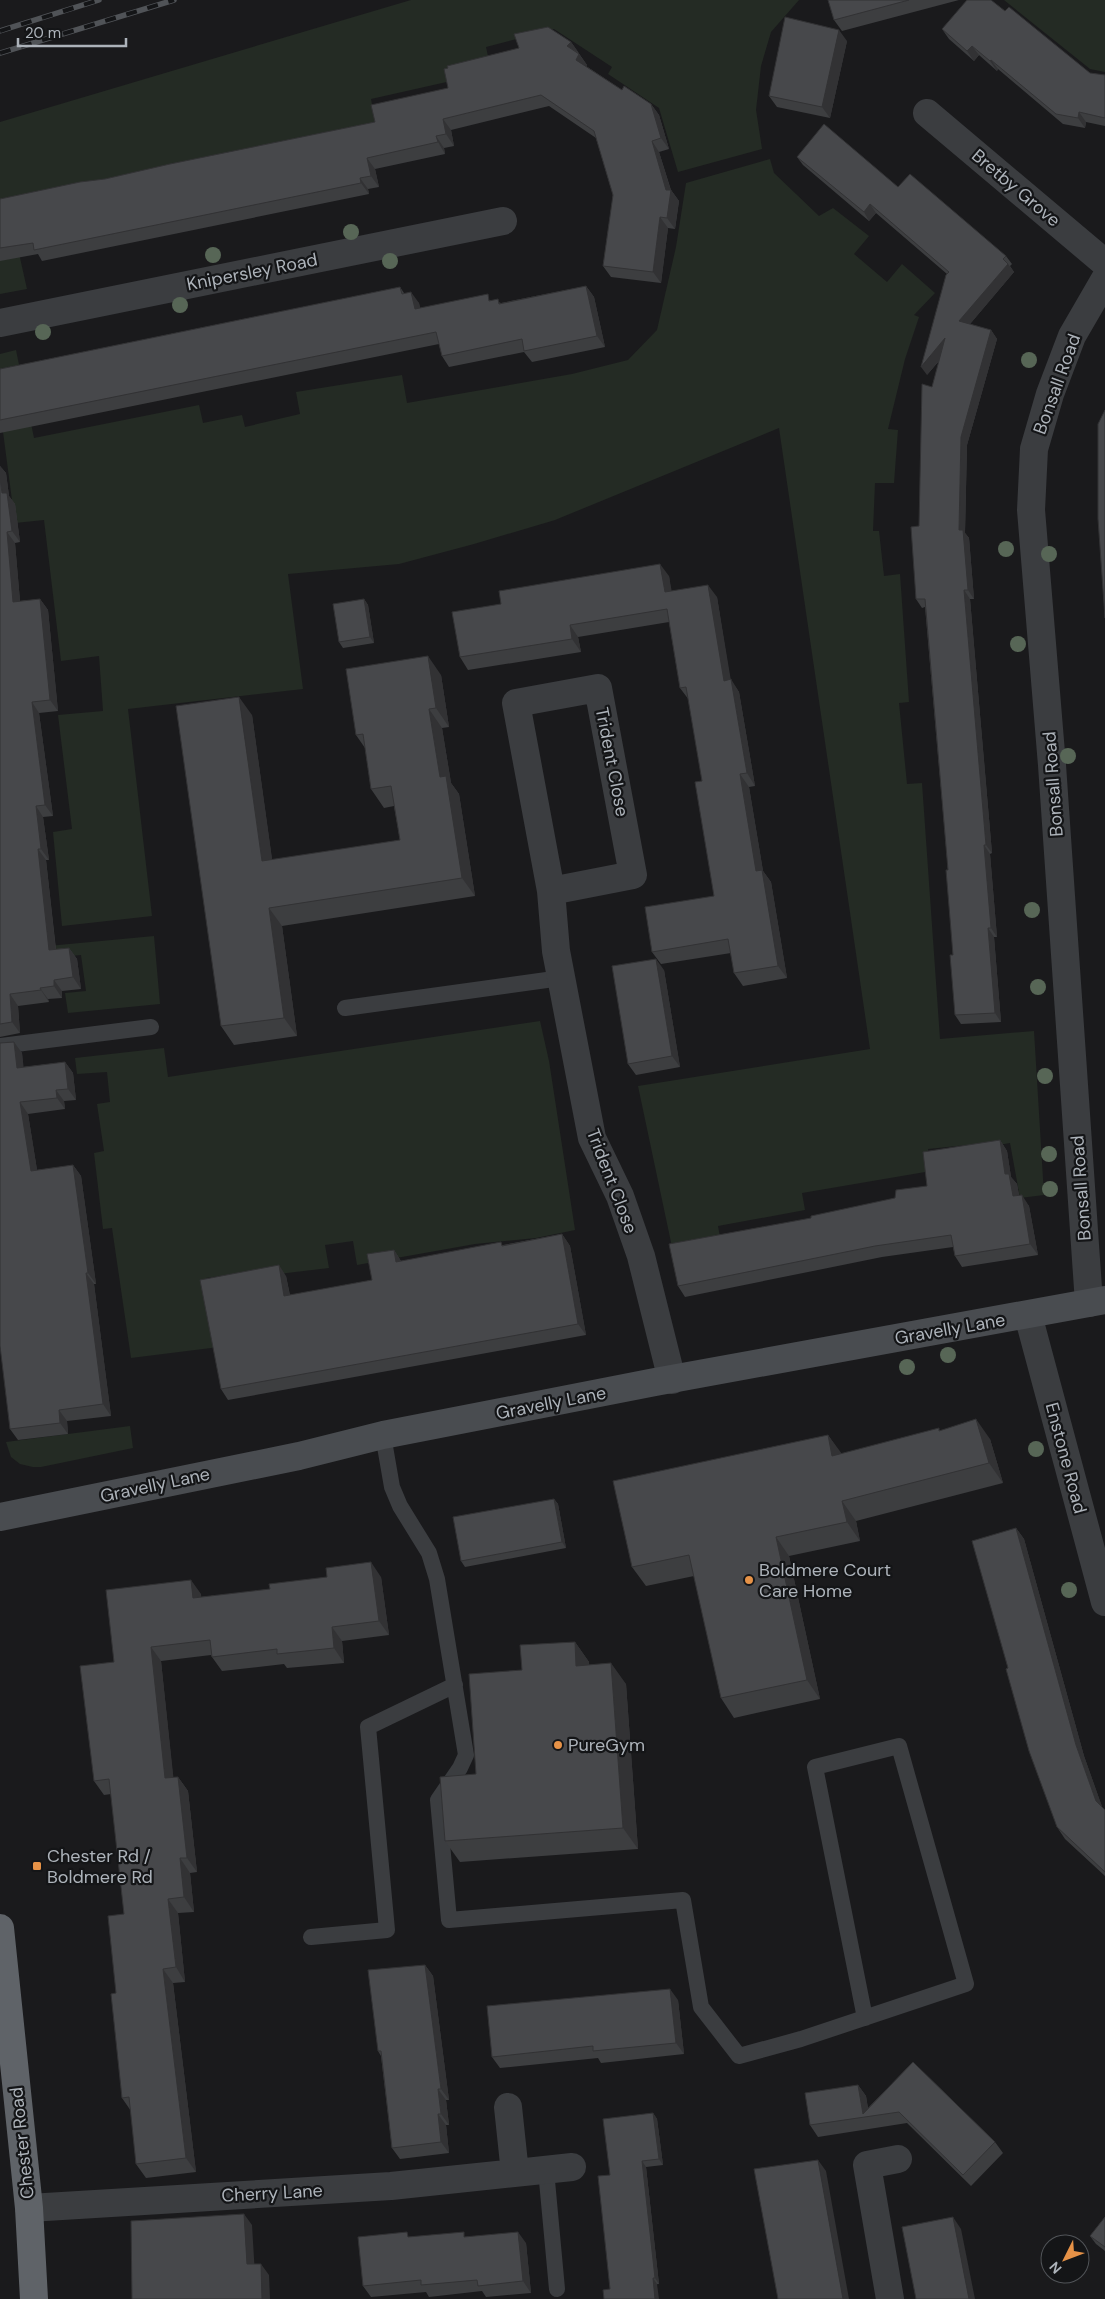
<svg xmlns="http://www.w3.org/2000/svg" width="1105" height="2299" font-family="'DM Sans',sans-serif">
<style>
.green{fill:#242b24}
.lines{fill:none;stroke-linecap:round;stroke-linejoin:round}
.service{stroke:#3b3d40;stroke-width:16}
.minor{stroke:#3b3d40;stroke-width:28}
.secondary{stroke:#494c50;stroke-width:28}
.trunk{stroke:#5f6368;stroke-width:28}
.rail-casing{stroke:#505357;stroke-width:5.5}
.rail{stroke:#141517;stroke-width:4;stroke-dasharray:11;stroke-linecap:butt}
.tree{fill:#576656}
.wall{fill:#3d3e40}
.shaded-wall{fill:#323234}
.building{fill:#47484b;stroke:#323234}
.poi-dot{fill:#e69247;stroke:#141517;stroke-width:2}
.labels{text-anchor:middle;stroke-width:4.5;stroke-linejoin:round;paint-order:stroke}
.street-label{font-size:18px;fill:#adb3ba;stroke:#141517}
.poi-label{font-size:18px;fill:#adb3ba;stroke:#141517;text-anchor:start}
</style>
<rect width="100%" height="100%" fill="#1a1a1c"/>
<!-- green -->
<path class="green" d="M411,0h388l-28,32 -10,34 -5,44 6,39 -84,23 -19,-64 -51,-34 4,-7 -58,-38 -68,18 3,14 -38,20 -80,18 5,27 -366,87 17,76 -27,5v-172z
M1004,0h101v72l-15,-3z
M770,159l4,14 45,43 14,-8 36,28 -15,18 33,28 15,-18 33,29 -21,22 5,2 -14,42 -17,70 10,1 -4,53h-19l-2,48h6l5,45 16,-2 9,128 -10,1 8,81 15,-1 18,256 94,-8 10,164 -24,3 -10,-55 -17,3 -21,24 -5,-25 -39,4 3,22 -129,22 3,17 -87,16 2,11 -48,10 -34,-161 232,-37 -91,-621 -224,92 -81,24 -75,20 -111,10 15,115 -175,20 24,207 -90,10 -9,-94 19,-3 -14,-114 45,-4 -4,-55 -38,5 -17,-141 -29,3 -15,-114v-55l16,-4 18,88 165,-33 4,18 39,-8 3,12 55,-13 -4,-22 106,-17 5,28 165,-29 56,-14 29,-30 19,-83 10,-64z
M154,936l6,68 -92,9 -3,-20 21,-2 -5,-36 -52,5 -2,-12z
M540,1021l9,40 26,169 -39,8 -61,6 -118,21 -4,-24 -28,4 4,23 -59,7h-42l-22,3 13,69 -88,11 -19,-130 -9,1 -9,-76 10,-2 -7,-47 13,-2 -3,-30 -30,2 -2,-16 89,-10 4,29z
M130,1426l3,22 -92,19h-8l-13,-3 -9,-7 -5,-15z"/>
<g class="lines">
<!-- service -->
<path class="service" d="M345,1008l216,-30
M0,1046l151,-19
M383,1435l9,52 8,19 29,47 8,26 29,176 -6,13 -22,32 11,120 234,-20 18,107 38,49 62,-17 165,-55 -67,-238 -84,21 50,251
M311,1937l76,-7 -19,-203 87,-42
M546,2170l11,119"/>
<!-- minor -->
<path class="minor" d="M927,113l178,150
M0,323l503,-102
M551,891l82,-16 -35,-187 -82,15 35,188 5,60 36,187 28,58 21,60 31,124
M1089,1303l-37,-538 -21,-255 3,-61 16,-55 22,-58 33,-57
M1028,1315l77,287
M508,2107l7,66
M29,2208l362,-22 181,-19
M890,2299l-23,-134 31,-6"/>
<!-- secondary -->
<path class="secondary" d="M0,1517l299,-61 84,-21 272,-53 450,-82"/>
<!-- trunk -->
<path class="trunk" d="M0,1928l29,280 5,91"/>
<defs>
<path id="rail" d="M0,31l99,-31
M0,53l174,-53"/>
</defs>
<!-- rail casing -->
<use href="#rail" class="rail-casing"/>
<!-- rail -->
<use href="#rail" class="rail"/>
</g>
<!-- trees -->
<g class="tree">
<circle cx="351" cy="232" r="8"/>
<circle cx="213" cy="255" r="8"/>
<circle cx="390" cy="261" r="8"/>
<circle cx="180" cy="305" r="8"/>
<circle cx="43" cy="332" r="8"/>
<circle cx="1029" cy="360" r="8"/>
<circle cx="1006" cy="549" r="8"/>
<circle cx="1049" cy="554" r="8"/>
<circle cx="1018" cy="644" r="8"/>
<circle cx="1068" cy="756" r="8"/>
<circle cx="1032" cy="910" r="8"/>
<circle cx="1038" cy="987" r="8"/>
<circle cx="1045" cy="1076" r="8"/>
<circle cx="1049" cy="1154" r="8"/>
<circle cx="1050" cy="1189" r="8"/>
<circle cx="948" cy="1355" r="8"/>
<circle cx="907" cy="1367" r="8"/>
<circle cx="1036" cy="1449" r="8"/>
<circle cx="1069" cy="1590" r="8"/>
</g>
<!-- wall -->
<path class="wall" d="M828,0h131l-117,31 -8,-11z
M1005,11l85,62 15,2v51l-19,-4 -1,6 -22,-4 -65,-55 -1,2 -18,-16 -5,6 -25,-22 -7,-10z
M847,41l-17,77 -53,-11 -8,-11z
M571,42l16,23 -1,1 36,24 29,14 8,11 10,34 -10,3 12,38 8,11 -4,28 -7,-1 -7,55 -50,-6 -8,-11 10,-71 -17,-57 -47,-32 -98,24 3,16 -10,2 1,6 -70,15 4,18 -11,2 1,5 -327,67 -4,-7 -38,7v-62l105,-20 270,-57 73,-34z
M797,157l101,30 108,69 6,8 -2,2 4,6 -44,52 21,6 6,9 -30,106 -2,88 4,5 5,61h-4l22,254 -2,1 7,83h-3l7,85 -40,2 -6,-9 -2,-60 -5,-85 -23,-263 -3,1 -6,-9 3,-73 13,-139 7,-26 -12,14 20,-101 -71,-61 -7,8 -66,-56z
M586,286l8,11 11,50 -73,15 -8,-10 -75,15 -7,-11 -3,-12 -439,89v-64l400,-82 4,6 15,10 1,5 72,-8 9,3z
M0,466l6,7 3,23 6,8 5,38 -5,1 5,58 20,-2 8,11 10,101 -19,2 14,103 -10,1 6,43h-3l10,89 13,-1 8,11 4,30 -19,2v7l-14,1 1,3 -31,4 2,27 -20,4z
M669,576l2,15 46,6 13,82 9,13 16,94 -6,1 14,84 8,11 16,96 -44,8 -9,-13 -3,-20 -70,11 -9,-12 62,-56 -12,-115 -13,-81 -9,-12 -11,-66 -91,15 3,15 -113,18 -8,-13z
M364,599l4,6 6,38 -31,5 -4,-6z
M441,675l8,52 -7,1 9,55 8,11 16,102 -193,30 15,110 -63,9 -13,-19 31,-311 20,145 128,-20 -6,-34 -10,2 -13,-19 -6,-41 -9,-13z
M664,970l16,97 -44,8 -8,-11z
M14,1042l8,11 1,14 42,-5 8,11 3,27 -12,1 1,8 -37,5 9,56 36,-5 8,11 15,108h-2l17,132 -44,5 1,13 -50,6 -8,-11z
M1000,1140l7,11 4,26 6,7 2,11 10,11 9,49 -76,12 -7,-11 -2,-9 -71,10 -197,40 -7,-11 133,-68 84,-20 32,-12z
M562,1234l8,12 16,89 -358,65 -7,-11 65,-113 4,19 82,-15 22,-30 7,11 102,-16z
M940,1430l50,9 13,44 -147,38 4,20 -71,15 31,143 -86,19 -13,-20 -27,-122 -48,10 -14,-19 196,-132 13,19z
M554,1499l4,5 8,44 -101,19 -4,-6z
M1016,1528l8,11 60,217 18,51 3,3v66l-40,-37 -8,-12 -49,-159z
M381,1577l8,58 -47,6 2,22 -57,5 -3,-4 -62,7 -10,-14 -1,-2 -50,6 12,116h5l10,14 9,81 -7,1 4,39 -16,1 7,69 -12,1 23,189 -50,6 -10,-14 -5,-53 -9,-13 -6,-105 8,-79 -13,-120 -7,1 -10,-14 20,-119 87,-68v3z
M575,1642l14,20v3l37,19 12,165 -178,13 -15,-21 31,-67 46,-104z
M425,1965l8,11 16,124h-3l3,25h-3l3,28 -49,6 -8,-11 -11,-92 -3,-5z
M678,2000l6,54 -83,9 -3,-5 -98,10 -8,-11z
M913,2062l82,80 8,11 -32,33 -64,-63 -89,14 -8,-12 48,-40 8,11 2,12z
M653,2113l4,6 6,46 -17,2 13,117 -49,5v-114z
M1105,2217v34l-9,-7 -6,-8z
M411,2237h56l59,6 5,50 -45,4 -4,-6 -53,6 -3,-5 -55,5 -8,-11z"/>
<!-- shaded-wall -->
<path class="shaded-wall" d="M839,30l8,11 -17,77 -8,-11z
M571,42l8,11 -12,-7z
M972,46l7,9 -5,6 -7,-10z
M579,54l8,11 -3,6 -8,-11z
M991,60l7,9 -1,2 -7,-10z
M651,104l8,11 10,34 -8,-11z
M1079,112l7,10 -1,6 -7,-10z
M443,119l8,11 3,16 -8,-12z
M436,136l8,12 1,6 -7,-12z
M652,141l7,11 12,39v-1l8,11 -4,28 -8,-11 -1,-28z
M367,158l8,11 4,18 -8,-11z
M360,178l8,11 1,5 -8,-11z
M870,204l6,9 -7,8 -5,-9z
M660,217l8,11 -7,55 -8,-11z
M1008,264l6,8 -49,58 -6,-9z
M586,286l8,11 11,50 -8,-11z
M411,292l8,11 3,17 -7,-11z
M991,330l6,9 -30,106 -2,88 4,5 5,61 -6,-9 -9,-60 2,-93z
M945,338l6,8 -24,29 -6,-8z
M0,466l6,7 3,23 6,8 5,38 -8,-11 -10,-38 -2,-15z
M7,532l8,11 6,70 -8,-11z
M660,564l9,12 5,28 -9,-12z
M708,585l9,12 16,96 -9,-12z
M964,590l6,9 22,254 -6,-8z
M40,599l8,11 10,101 -8,-11z
M364,599l4,6 6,38 -4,-6z
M570,625l8,12 3,15 -9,-13z
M428,656l13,19 8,52 -13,-19z
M731,679l8,13 16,94 -8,-13z
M239,697l13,18 23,165 -13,-19z
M32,702l7,11 14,103 -8,-11z
M429,709l13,19 9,55 8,11 16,102 -13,-18 -22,-101z
M740,774l9,13 14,84 8,11 16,96 -9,-12 -22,-95z
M36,806l7,11 6,43 -8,-11z
M984,845l6,9 7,83 -6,-9z
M38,849l8,11 11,101 -8,-11z
M269,908l13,18 15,110 -13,-18z
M988,928l6,9 7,85 -6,-9z
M69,948l8,11 4,30 -8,-12z
M656,959l8,11 16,97 -8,-11z
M54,980l8,11v7l-8,-12z
M40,988l8,11 1,3 -8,-12z
M10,994l8,12 2,27 -8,-11z
M14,1042l8,11 3,26 -8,-11z
M65,1062l8,11 3,27 -8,-11z
M56,1090l8,11 1,8 -8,-11z
M20,1102l8,12 11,68 -8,-11z
M1000,1140l7,11 4,26 6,7 4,23 -8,-11 -8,-22z
M73,1165l8,11 15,108 -8,-11z
M1022,1195l7,11 9,49 -8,-11z
M562,1234l8,12 16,89 -8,-11z
M394,1250l7,11 -5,1z
M279,1265l7,11 6,31 -8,-11z
M86,1273l8,11 17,132 -8,-12z
M59,1410l8,11 1,13 -8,-11z
M976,1419l14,20 13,44 -14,-20z
M828,1435l14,19 -10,2z
M554,1499l4,5 8,44 -4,-6z
M842,1501l14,20 4,20 -13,-19z
M1016,1528l8,11 60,217 20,56 -8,-11 -20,-56z
M776,1537l13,19 31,143 -13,-19z
M371,1562l10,15 8,58 -10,-14z
M191,1580l10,14 2,18 -10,-14z
M332,1627l10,14 2,22 -10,-15z
M575,1642l14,20 2,24 -15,-20z
M151,1647l10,14 14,131 -10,-14z
M611,1663l15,21 12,165 -15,-21z
M178,1777l10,14 9,81 -10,-14z
M180,1858l10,15 4,39 -10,-15z
M168,1899l10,14 7,69 -9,-15z
M425,1965l8,11 16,124 -8,-11z
M163,1969l10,14 23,189 -10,-14z
M670,1989l8,11 6,54 -8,-11z
M858,2085l8,11 3,20 -6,-2z
M438,2089l8,11 3,25 -8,-11z
M653,2113l4,6 6,46 -4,-6z
M438,2114l8,11 3,28 -8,-11z
M818,2160l8,11 23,128h-6z
M642,2161l4,6 13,117 -4,-6z
M244,2214l8,11 3,50 -8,-11z
M953,2217l8,12 14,70h-6z
M518,2232l8,11 5,50 -8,-12z
M261,2264l8,11 1,24h-8z
M653,2278l4,6 2,15h-4z"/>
<!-- building -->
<path class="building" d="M828,0h81l-75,20z
M967,0h24l14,11 4,-4 81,66 15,2v43l-26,-6 -1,6 -22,-4 -65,-54 -1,1 -18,-15 -5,5 -25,-22z
M785,17l54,13 -17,77 -53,-11z
M548,27l23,15 -4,4 12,8 -3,6 46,30 2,-4 27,18 10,34 -9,3 14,49h5l-4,28 -7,-1 -7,55 -50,-6 10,-71 -19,-64 -53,-36 -98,24 3,15 -10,2 2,6 -71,16 4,18 -11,2 1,5 -327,67 -1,-7 -33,5v-49l80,-17 25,-3 65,-15 205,-42 -4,-17 77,-17 -4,-19 4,-1 -1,-2 72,-18 -5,-14z
M824,124l74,63 12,-13 96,82 -3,3 5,5 -49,57 32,9 -30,107 -2,93h4l5,60h-4l22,255h-2l7,83h-3l7,85 -40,2 -5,-60h3l-7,-85h2l-23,-271h-9l-5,-72 8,-1 3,-142 10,3 13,-49 -24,29 25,-92 3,-3 -79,-68 -6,8 -67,-55z
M586,286l11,50 -73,15 -2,-12 -80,17 -6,-24 -436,88v-51l400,-82 2,7 9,-2 4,17 73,-15 1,7 9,-2 1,5z
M1105,410v208l-7,-99v-95z
M0,478l2,15h5l5,38 -5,1 6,70 27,-3 10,101 -18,2 13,103 -9,1 5,43h-3l11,101 20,-2 4,29 -19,3v6l-14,2 1,2 -31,4 2,28 -12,2z
M660,564l5,28 43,-7 16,96 7,-2 16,94 -7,1 16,97 6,-1 16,96 -44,7 -6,-34 -76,13 -7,-45 69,-11 -19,-114 7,-1 -16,-94 -6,1 -13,-79 -97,16 2,14 -112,18 -8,-45 49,-8 -2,-13z
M364,599l6,38 -31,5 -6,-38z
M428,656l8,52 -7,1 11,68 6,-1 16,102 -193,30 15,110 -63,8 -45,-320 63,-9 23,164 138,-21 -9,-54 -20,3 -8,-55 -7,1 -10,-66z
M656,959l16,97 -44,8 -16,-98z
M14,1042l3,26 48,-6 3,27 -12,1 1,8 -37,4 11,69 42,-6 15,108h-2l17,131 -44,6 1,13 -50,6 -10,-83v-303z
M1000,1140l5,34h4l4,22 9,-1 8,49 -75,12 -4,-21 -76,11 -197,40 -9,-42 142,-26v-2l84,-18 1,-8 31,-4 -4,-34z
M562,1234l16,90 -357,65 -21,-109 79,-15 5,31 88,-16 -5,-26 27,-4 2,12 105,-20 1,4z
M976,1419l13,44 -147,38 5,21 -71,15 31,143 -86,18 -32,-143 -57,12 -19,-86 215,-46 4,21 107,-28v3z
M554,1499l8,43 -101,19 -8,-44z
M1016,1528l60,217 20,56 9,9v62l-48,-45 -28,-76 -23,-82 2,-1 -36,-127z
M371,1562l8,59 -47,6 2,21 -57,6v-5l-65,8 -2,-17 -59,7 14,131 13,-1 9,81h-7l4,39 -16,2 8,68 -13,2 23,189 -50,6 -7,-67 -7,1 -11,-104 5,-1 -8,-77 16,-2 -15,-135 -15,2 -14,-115 34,-4 -8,-72 85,-10 2,18 77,-9 -1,-5 58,-7 -1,-9z
M575,1642l1,24 35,-3 12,165 -178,13 -5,-64 36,-3 -7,-100 53,-4 -2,-25z
M425,1965l16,124h-3l3,25h-3l3,28 -49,6 -11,-97h-3l-10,-81z
M670,1989l6,54 -83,8v-5l-101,11 -5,-51z
M913,2062l82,80 -32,33 -64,-63 -89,13 -5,-32 53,-8 5,29z
M653,2113l6,46 -17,2 13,117h-2l2,21h-51l-1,-9 7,-1 -12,-113 12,-1 -7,-56z
M818,2160l25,139h-65l-24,-130z
M244,2214l3,50h14l1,35h-130l-1,-78z
M953,2217l16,82h-53l-14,-72z
M1105,2217v30l-15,-11z
M407,2232l1,5 56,-5v5l54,-5 5,49 -45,5 -1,-6 -56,5v-5l-58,6 -5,-49z"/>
<!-- markers -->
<g class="poi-dot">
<circle cx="749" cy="1580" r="5"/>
<circle cx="558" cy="1745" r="5"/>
<rect x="32" y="1861" width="10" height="10" rx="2.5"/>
</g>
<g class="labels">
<!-- street labels -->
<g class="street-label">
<text transform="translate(1016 188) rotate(40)" y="6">Bretby Grove</text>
<text transform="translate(252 272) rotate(-11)" y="6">Knipersley Road</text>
<text transform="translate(1057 384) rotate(-70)" y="6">Bonsall Road</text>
<text transform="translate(612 762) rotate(79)" y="6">Trident Close</text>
<text transform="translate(1053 784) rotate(-94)" y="6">Bonsall Road</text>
<text transform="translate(612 1181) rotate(69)" y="6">Trident Close</text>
<text transform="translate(1081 1188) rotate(-94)" y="6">Bonsall Road</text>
<text transform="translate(950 1329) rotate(-10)" y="6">Gravelly Lane</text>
<text transform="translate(551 1403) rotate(-11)" y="6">Gravelly Lane</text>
<text transform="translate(1066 1458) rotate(75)" y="6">Enstone Road</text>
<text transform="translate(155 1485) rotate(-12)" y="6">Gravelly Lane</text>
<text transform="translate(22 2143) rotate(-96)" y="6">Chester Road</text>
<text transform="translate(272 2193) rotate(-3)" y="6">Cherry Lane</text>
</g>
<!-- poi labels -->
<g class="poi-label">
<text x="759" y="1576">Boldmere Court<tspan x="759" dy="21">Care Home</tspan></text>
<text x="568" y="1751">PureGym</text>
<text x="47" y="1862">Chester Rd /<tspan x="47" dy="21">Boldmere Rd</tspan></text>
</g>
</g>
<!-- north arrow -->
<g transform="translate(1065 2259) rotate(228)"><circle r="24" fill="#141517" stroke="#515458"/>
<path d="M0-4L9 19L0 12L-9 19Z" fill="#e69247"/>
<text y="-8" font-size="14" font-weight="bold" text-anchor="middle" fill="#adb3ba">N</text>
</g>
<!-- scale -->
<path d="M18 38v8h108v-8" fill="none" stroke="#adb3ba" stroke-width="2.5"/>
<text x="25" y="38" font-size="15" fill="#adb3ba" stroke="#141517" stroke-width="4" paint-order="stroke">20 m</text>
</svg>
